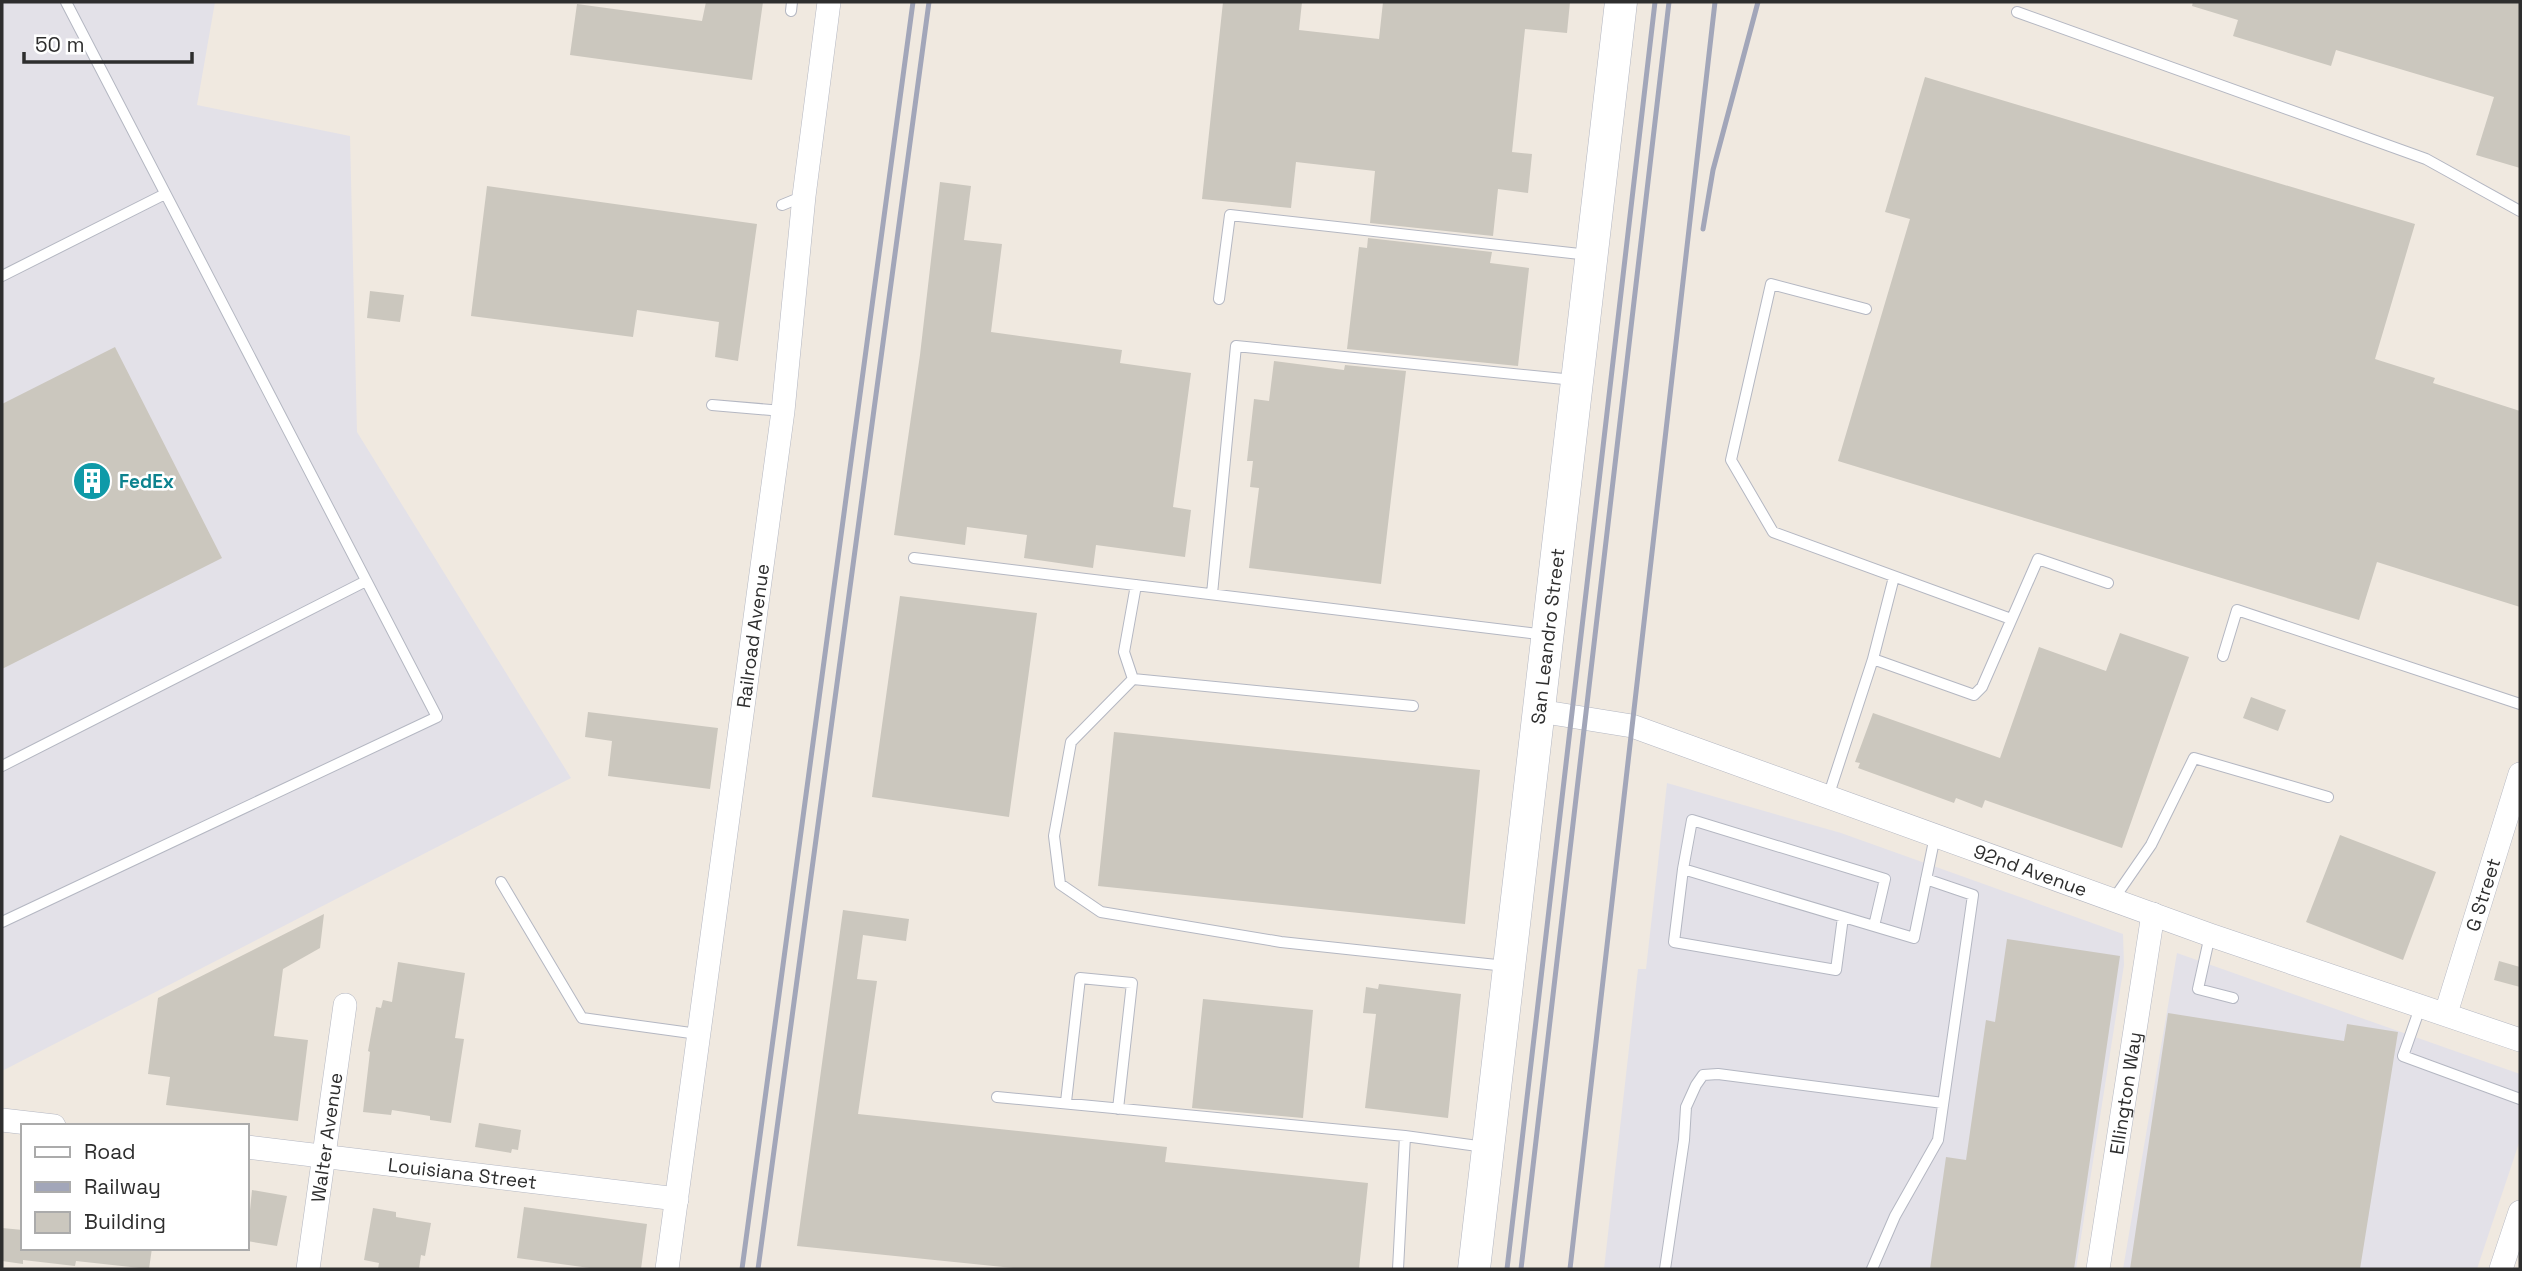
<svg xmlns="http://www.w3.org/2000/svg" width="2522" height="1271" font-family="'Space Grotesk',sans-serif">
<style>
.industrial{fill:#e3e1e8}
.building{fill:#cbc7be}
.lines{fill:none;stroke-linecap:round;stroke-linejoin:round}
.service-casing{stroke:#b4b7c2;stroke-width:12}
.minor-casing{stroke:#b4b7c2;stroke-width:24}
.secondary-casing{stroke:#b4b7c2;stroke-width:33}
.service{stroke:#fff;stroke-width:10}
.minor{stroke:#fff;stroke-width:23}
.secondary{stroke:#fff;stroke-width:32}
.rail{stroke:#a2a6b9;stroke-width:5}
.labels{text-anchor:middle;stroke-width:5;stroke-linejoin:round;paint-order:stroke}
.culture-label{font-size:19px;font-weight:bold;fill:#0d838f;stroke:#fff;text-anchor:start}
.street-label{font-size:19px;fill:#2e2e2e;stroke:#fff}
</style>
<rect width="100%" height="100%" fill="#f0e9e0"/>
<!-- industrial -->
<path class="industrial" d="M2,2h213l-18,103 153,31 7,296 214,346 -569,293z
M1667,783l174,50 282,101 1,31 -48,304h-472l34,-300h8z
M2177,953l343,121v66l-43,129h-354z"/>
<!-- building -->
<path class="building" d="M706,2h57l-11,78 -182,-25 7,-51 125,17z
M1223,2h79l-3,28 80,9 4,-37h187l-3,31 -42,-4 -13,123 20,2 -4,39 -30,-4 -5,47 -123,-13 5,-52 -79,-9 -5,46 -89,-9z
M2193,2h327v166l-44,-13 18,-58 -158,-47 -5,16 -98,-30 5,-16 -46,-14z
M1925,77l490,147 -40,135 60,19 -2,5 87,28v196l-143,-45 -18,58 -521,-159 72,-242 -25,-7z
M940,182l31,4 -7,54 38,4 -11,88 131,18 -2,13 71,10 -18,134 18,3 -6,47 -89,-12 -3,23 -69,-10 3,-23 -60,-8 -2,18 -71,-10 26,-180z
M487,186l270,38 -19,137 -23,-4 4,-35 -82,-12 -4,27 -162,-21z
M1368,238l124,14 -2,11 39,5 -11,98 -171,-17 12,-102 8,1z
M370,291l34,4 -4,27 -33,-4z
M115,347l107,211 -220,111v-265z
M1274,361l70,9 1,-5 61,6 -25,213 -132,-16 10,-80 -9,-1 3,-26h-6l7,-62 15,2z
M900,596l137,17 -28,204 -137,-20z
M2120,633l69,24 -67,191 -137,-48 -3,8 -26,-10 -2,5 -96,-35 2,-5 -5,-1 18,-49 127,45 39,-111 67,24z
M2251,697l35,13 -8,21 -35,-13z
M588,712l130,16 -8,61 -102,-13 4,-35 -27,-4z
M1114,732l366,38 -15,154 -367,-38z
M2340,835l96,37 -33,88 -97,-38z
M843,910l66,9 -3,22 -43,-6 -6,44 20,2 -19,133 309,33 -2,15 203,21 -9,86h-337l-225,-23z
M324,914l-4,34 -37,21 -5,38 -4,29 34,4 -10,81 -132,-16 4,-28 -22,-3 10,-76z
M2007,939l113,17 -46,313h-144l16,-112 20,3 20,-140 9,2z
M2499,961l21,6v20l-26,-7z
M398,962l67,11 -10,65 9,1 -13,84 -21,-3v-4l-38,-6 -1,5 -28,-3 7,-60 -2,-1 8,-44 5,1 2,-8 9,2z
M1379,984l82,10 -13,124 -83,-10 11,-94 -13,-1 3,-26 12,2z
M1203,999l110,11 -10,108 -111,-10z
M2168,1013l176,28 3,-17 51,8 -38,237h-230z
M479,1123l42,7 -3,20 -6,-1 -1,4 -36,-6z
M252,1190l35,6 -10,50 -30,-5z
M524,1207l123,17 -6,45h-44l-80,-11z
M373,1208l23,4v5l35,6 -6,33 -4,-1 -2,14h-41l1,-6 -15,-3z
M2,1228l21,2v29v-11h129l-3,21 -73,-8 -1,5 -52,-6v4l-21,-3z"/>
<g class="lines">
<defs>
<path id="service" d="M791,11l1,-9
M2017,12l409,147 94,52
M782,205l22,-9
M2,276l163,-82
M1219,299l11,-84 359,40
M1866,309l-95,-25 -40,176 42,72 238,87
M712,405l71,6
M914,558l632,77
M1136,585l-12,67 9,27 280,27
M1212,594l24,-248 338,34
M2223,656l14,-46 283,94
M1873,659l21,-82
M1133,679l-62,63 -17,94 6,48 41,28 180,30 225,24
M2,766l364,-185
M1828,797l45,-138 101,36 8,-8 56,-128 70,24
M1683,869l-9,73 162,28 7,-53
M501,882l81,136 116,16
M2113,900l38,-55 43,-87 134,39
M2,922l435,-205 -371,-715
M1874,926l11,-47 -193,-59 -9,49c77,23 154,46 231,69l21,-102
M2210,935l-12,54 35,9
M2421,1005l-18,51 117,43
M997,1097l408,39 80,11
M1066,1102l14,-124 52,5 -14,126
M1398,1269l7,-133
M1665,1269l19,-129 2,-33 10,-22 7,-10 15,-1 225,29
M1872,1269l23,-53 43,-76 35,-245 -47,-16"/>
<g id="minor">
<path id="s1" d="M1539,711l93,15 578,209 310,105"/>
<path id="s2" d="M2446,1013l74,-239"/>
<path d="M2,1120l52,6"/>
<path id="s3" d="M247,1147l430,52"/>
<path id="s4" d="M308,1269l37,-264"/>
<path id="s5" d="M667,1269l116,-858 21,-215 25,-194"/>
<path id="s6" d="M2098,1269l55,-355"/>
<path d="M2501,1269l19,-57"/>
</g>
<g id="secondary">
<path id="s7" d="M1474,1269l147,-1267"/>
</g>
</defs>
<!-- service casing -->
<use href="#service" class="service-casing"/>
<!-- minor casing -->
<use href="#minor" class="minor-casing"/>
<!-- secondary casing -->
<use href="#secondary" class="secondary-casing"/>
<!-- service -->
<use href="#service" class="service"/>
<!-- minor -->
<use href="#minor" class="minor"/>
<!-- secondary -->
<use href="#secondary" class="secondary"/>
<!-- rail -->
<path class="rail" d="M1703,229l10,-59 45,-168
M742,1269l171,-1267
M758,1269l171,-1267
M1507,1269l148,-1267
M1521,1269l148,-1267
M1570,1269l145,-1267"/>
</g>
<!-- icons -->
<defs>
<symbol id="building-disc" viewBox="-11 -11 22 22"><circle r="9.5" fill="#0f9aa8" stroke="#fff"/><path d="M-4-6H4V6H1V3H-1V6H-4ZM-2.5-4.3h1.7v1.8h-1.7ZM.8-4.3h1.7v1.8H.8ZM-2.5-1h1.7V.8h-1.7ZM.8-1h1.7V.8H.8Z" fill="#fff"/></symbol>
</defs>
<g fill-rule="evenodd">
<use href="#building-disc" x="70" y="459" width="44" height="44"/>
</g>
<g class="labels">
<!-- culture labels -->
<g class="culture-label">
<text x="119" y="488">FedEx</text>
</g>
<!-- street labels -->
<g class="street-label">
<text dy="7" stroke="none"><textPath href="#s5" startOffset="639">Railroad Avenue</textPath></text>
<text dy="7" stroke="none"><textPath href="#s7" startOffset="637">San Leandro Street</textPath></text>
<text dy="7" stroke="none"><textPath href="#s1" startOffset="518">92nd Avenue</textPath></text>
<text dy="7" stroke="none"><textPath href="#s2" startOffset="124">G Street</textPath></text>
<text dy="7" stroke="none"><textPath href="#s6" startOffset="178">Ellington Way</textPath></text>
<text dy="7" stroke="none"><textPath href="#s4" startOffset="133">Walter Avenue</textPath></text>
<text dy="7" stroke="none"><textPath href="#s3" startOffset="217">Louisiana Street</textPath></text>
</g>
</g>
<!-- border -->
<rect width="2522" height="1271" fill="none" stroke="#2e2e2e" stroke-width="7"/>
<!-- legend -->
<rect x="21" y="1124" width="228" height="126" fill="#ffffff" stroke="#ababab" stroke-width="2"/>
<rect x="35" y="1147" width="35" height="10" fill="#ffffff" stroke="#ababab" stroke-width="2"/>
<text x="84" y="1159" font-size="21" fill="#2e2e2e">Road</text>
<rect x="35" y="1182" width="35" height="10" fill="#a2a6b9" stroke="#ababab" stroke-width="2"/>
<text x="84" y="1194" font-size="21" fill="#2e2e2e">Railway</text>
<rect x="35" y="1212" width="35" height="21" fill="#cbc7be" stroke="#ababab" stroke-width="2"/>
<text x="84" y="1229" font-size="21" fill="#2e2e2e">Building</text>
<!-- scale -->
<path d="M24 52v10h168v-10" fill="none" stroke="#2e2e2e" stroke-width="3.5"/>
<text x="35" y="52" font-size="21" fill="#2e2e2e" stroke="#ffffff" stroke-width="5" paint-order="stroke">50 m</text>
</svg>
